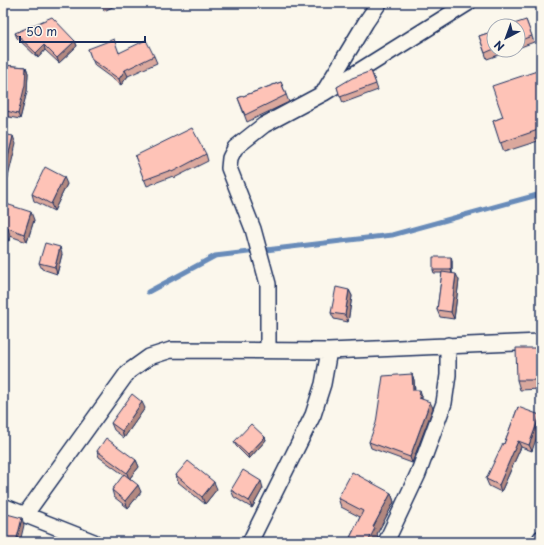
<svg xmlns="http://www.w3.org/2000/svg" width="544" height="545" font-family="'Playpen Sans',sans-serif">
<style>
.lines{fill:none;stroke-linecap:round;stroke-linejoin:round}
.stream{stroke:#678bb9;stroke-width:5}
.street-casing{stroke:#1b2f5e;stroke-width:18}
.street{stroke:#fbf7ec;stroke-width:15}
.wall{fill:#daa89d;stroke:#1b2f5e}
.shaded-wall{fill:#b28880;stroke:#1b2f5e}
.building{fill:#fec3b7;stroke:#1b2f5e}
</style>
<rect width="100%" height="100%" fill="#fbf7ec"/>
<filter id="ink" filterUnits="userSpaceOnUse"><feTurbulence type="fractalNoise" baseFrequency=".025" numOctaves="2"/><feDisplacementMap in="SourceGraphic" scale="8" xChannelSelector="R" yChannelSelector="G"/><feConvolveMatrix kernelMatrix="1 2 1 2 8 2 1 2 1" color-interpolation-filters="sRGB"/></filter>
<g filter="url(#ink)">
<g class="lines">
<!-- stream -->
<path class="stream" d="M148,292l67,-36 177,-21 149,-41"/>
<defs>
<path id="street" d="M325,90l41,-68 13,-19
M268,350v-66l-15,-55 -24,-61 1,-10 5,-10 29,-23 60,-32 144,-90
M3,506l91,36
M25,515l103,-143 21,-15 22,-7 158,1 212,-9
M250,542l63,-127 10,-31 6,-33
M386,542l32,-68 26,-71 4,-28v-30
M539,542l2,-4"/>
</defs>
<!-- street casing -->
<use href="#street" class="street-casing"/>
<!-- street -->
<use href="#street" class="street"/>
</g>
<!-- wall -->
<path class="wall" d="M101,3h20l-17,8z
M526,20l8,22 -16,6v-22z
M494,31v19h19l-26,9 -8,-23z
M15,33l60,8 2,5 -18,17 -14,-13 -7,8 -21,-20z
M88,49l66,7 3,7 -29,13 -7,9 -26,-19z
M3,65l23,2 2,6 -1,18 -7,28 -16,-3 -1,-1z
M371,71l7,19 -35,13 -6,-16z
M541,74v66l-37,12 -11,-31 10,-4z
M281,82l8,20 -42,20 -9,-24z
M206,154l2,7 -34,17 -1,-2 -26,10 -12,-30z
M67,184l-13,27 -20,-10 -2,-7z
M3,203l31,17 -7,22 -17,-6 -1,5 -6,-2z
M62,254l-5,20 -15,-5 -3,-6z
M452,261v12l7,7 -5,39 -14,-2 -3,-7 5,-37h-8l-1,-3z
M349,290l3,6 -4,26 -14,-3 -3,-6z
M541,348v41l-21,1 -3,-10z
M412,374l2,6 1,10 7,6v3l11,9 -21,55 -41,-15 -2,-6z
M518,407l14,44 -11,-4 -20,45 -12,-6 -3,-7 18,-35z
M145,408l-21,30 -10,-8 -3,-7z
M265,437l1,3 -17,19 -13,-13 -2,-4z
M97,451l39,9 3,7 -9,11 11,14 -13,16 -14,-11 -2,-7 12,-15 -25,-18z
M176,475l41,14 -12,15 -27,-22z
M263,488l-11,20 -18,-11 -3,-7z
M391,493l3,9 -17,32 1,3 -2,5h-28l12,-25 -19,-10 -3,-9z"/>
<!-- shaded-wall -->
<path class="shaded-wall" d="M75,41l2,5 -18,17 -2,-5z
M44,45l1,5 -7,8 -2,-5z
M26,67l2,6 -1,18 -7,28 -2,-5z
M125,70l3,6 -7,9 -2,-6z
M13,136l3,8 -13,54v-20z
M64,177l3,7 -13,27 -3,-7z
M31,212l3,8 -7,22 -3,-8z
M8,228l2,8 -1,5 -3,-8z
M60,247l2,7 -5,20 -2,-7z
M451,257l1,4v12l-1,-3z
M456,274l3,6 -5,39 -3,-7z
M349,290l3,6 -4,26 -3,-7z
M412,374l2,6 1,16 -2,-6z
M420,390l2,6 -1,8 -2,-6z
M142,402l3,6 -21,30 -2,-7z
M430,402l3,6 -21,55 -2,-6z
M540,415l1,4v6l-9,26 -3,-6z
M265,437l1,3 -17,19 -1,-4z
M518,441l3,6 -20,45 -2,-7z
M136,460l3,7 -10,12 -2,-6z
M261,481l2,7 -11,20 -3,-7z
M214,482l3,7 -12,15 -3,-7z
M138,485l3,7 -13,16 -3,-7z
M391,493l3,9 -17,32 1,3 -2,5h-8l5,-15z
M22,518l2,7 -4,17h-4z"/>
<!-- building -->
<path class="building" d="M101,3h5l-4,2z
M52,17l23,24 -18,17 -13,-13 -8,8 -21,-20z
M526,20l6,16 -14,5v-15h-10z
M494,31v18l-9,4 -6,-17z
M114,39l5,14 27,-13 8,16 -29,14 -6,9 -27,-19 -4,-11z
M3,65l23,2 -1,18 -7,29 -15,-4z
M540,70l1,4v55l-41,14 -7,-22 10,-4 -11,-31z
M371,71l5,13 -36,13 -3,-10 15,-9z
M281,82l5,13 -41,20 -7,-17z
M192,128l14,26 -34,18 -1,-2 -27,10 -9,-24z
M3,134l10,2 -10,42z
M45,167l19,10 -13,27 -19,-10z
M3,203l28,9 -7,22 -16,-6 -2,5 -3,-1z
M45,243l15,4 -5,20 -16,-4z
M433,257h18v13h-18z
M442,272l14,2 -5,38 -14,-2z
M336,287l13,3 -4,25 -14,-2z
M516,348h25v32h-24z
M412,374l1,16h7l-1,8 11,4 -20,55 -41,-15 7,-19 7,-47z
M132,394l10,8 -20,29 -11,-8z
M518,407l22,8 -11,30 -11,-4 -19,44 -13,-6 17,-36 1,1z
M251,424l14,13 -17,18 -14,-13z
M106,438l30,22 -9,13 -30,-22z
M188,461l26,21 -12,15 -26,-22z
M243,470l18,11 -12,20 -18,-11z
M352,472l39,21 -18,34 2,1 -7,14h-20l15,-31 -25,-13z
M124,474l14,11 -13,16 -13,-11z
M3,513l19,5 -6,24h-13z"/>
</g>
<!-- margin -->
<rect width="544" height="545" fill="none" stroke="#fbf7ec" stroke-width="16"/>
<rect x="8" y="8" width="528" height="529" fill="none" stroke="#1b2f5e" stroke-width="1.5" filter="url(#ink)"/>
<!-- north arrow -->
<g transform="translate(506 38) rotate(221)"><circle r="19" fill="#fbf7ec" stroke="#a1a7b3"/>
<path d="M0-3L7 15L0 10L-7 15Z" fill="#1b2f5e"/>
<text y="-6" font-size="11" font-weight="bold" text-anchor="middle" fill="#1b2f5e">N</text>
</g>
<!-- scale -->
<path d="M20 36v6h125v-6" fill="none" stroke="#1b2f5e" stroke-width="2"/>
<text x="26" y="36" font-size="12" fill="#1b2f5e" stroke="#fbf7ec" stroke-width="3" paint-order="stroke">50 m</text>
</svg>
